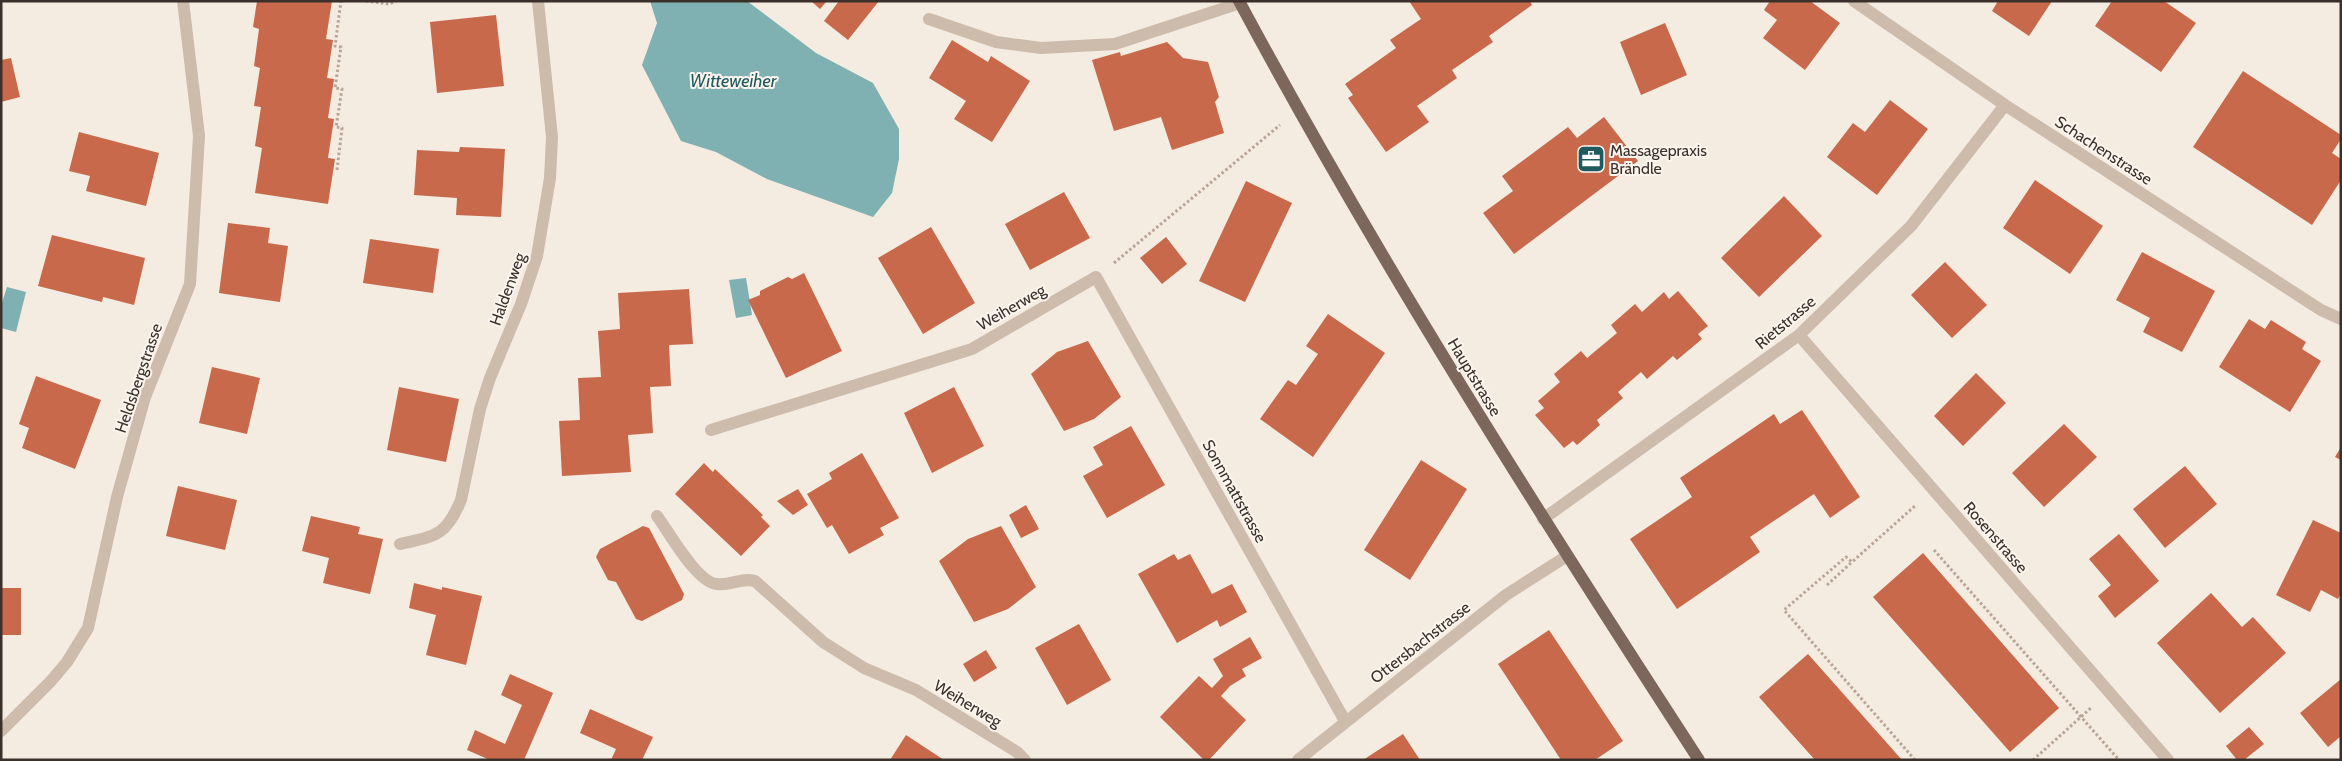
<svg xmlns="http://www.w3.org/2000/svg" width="2342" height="761" font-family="Cabin,sans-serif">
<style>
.water{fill:#7fb0b2}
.building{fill:#c8694b}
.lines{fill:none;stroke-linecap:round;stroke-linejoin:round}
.path{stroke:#b9a596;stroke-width:3;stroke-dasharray:2.5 2.5;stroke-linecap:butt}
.street{stroke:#cdbbac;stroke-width:12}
.primary{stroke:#7d675c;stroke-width:12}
.labels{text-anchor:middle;stroke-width:4;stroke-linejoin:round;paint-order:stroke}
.poi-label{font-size:16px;fill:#3b302b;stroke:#fbf5ee;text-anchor:start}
.street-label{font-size:16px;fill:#3b302b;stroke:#fbf5ee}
.water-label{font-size:18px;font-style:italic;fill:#1f5a5e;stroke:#fbf5ee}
</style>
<rect width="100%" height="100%" fill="#f4ebe1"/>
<!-- water -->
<path class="water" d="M650,1h97l69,52 57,30 26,46v30l-7,34 -19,24 -106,-38 -51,-27 -35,-11 -39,-76 15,-42z
M746,278l6,37 -16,3 -7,-38z
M7,287l19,5 -10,40 -15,-4v-22z"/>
<!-- building -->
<path class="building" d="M257,1h75l-6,38 7,1 -6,38 7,1 -6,39 6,1 -6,39 7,1 -7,45 -73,-11 7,-45 -7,-2 6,-39 -7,-1 6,-38 -6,-2 5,-37 -6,-2z
M811,1h16l-7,8z
M839,1h40l-31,39 -24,-19z
M1409,1h121l2,4 -43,31 4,6 -41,28 5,8 -40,28 12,16 -43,30 -38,-54 5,-3 -8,-11 51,-36 -6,-8 31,-21z
M1770,1h40l30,22 -35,47 -42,-32 14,-18 -13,-10z
M1998,1h54l-23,35 -37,-25z
M2112,1h52l32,22 -35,49 -66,-46z
M496,15l8,71 -67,7 -7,-71z
M1665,23l22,52 -46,20 -21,-53z
M952,40l36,22 3,-6 39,25 -38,61 -38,-23 12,-18 -37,-23z
M1167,42l16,16 25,4 11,35 -4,5 9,31 -52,17 -11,-33 -47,14 -22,-71 28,-8 1,4z
M11,58l9,39 -19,5v-42z
M2243,71l98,64v4l-9,14 9,6v21l-29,45 -119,-78z
M1890,100l38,29 -51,66 -50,-38 26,-34 12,9z
M1604,117l34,44 -124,93 -31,-41 30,-22 -11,-15 66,-49 9,11z
M79,132l80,21 -13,53 -60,-15 4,-15 -21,-5z
M460,147l45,2 -4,68 -45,-2 1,-17 -43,-3 3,-45 42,2z
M2035,180l68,46 -33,48 -67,-46z
M1246,181l46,22 -47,99 -46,-21z
M1064,192l26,46 -60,32 -25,-46z
M1784,196l38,40 -63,61 -38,-39z
M228,223l42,5 -2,15 20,3 -8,56 -61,-9z
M931,227l44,76 -52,31 -45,-76z
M52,235l93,23 -11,47 -31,-8 -1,5 -64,-16z
M1166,237l21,27 -25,20 -22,-26z
M370,239l69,10 -6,44 -70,-10z
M2142,252l73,39 -33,61 -39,-20 7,-14 -34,-18z
M1945,262l42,43 -35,33 -41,-43z
M804,273l38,78 -56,27 -38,-78 12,-5v-4l28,-14 4,2z
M689,289l4,55 -24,1 2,41 -21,1 3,46 -25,2 3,37 -69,4 -3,-55 21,-1 -2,-42 23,-1 -3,-46 22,-2 -2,-36z
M1678,291l30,35 -10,8 4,5 -25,21 -4,-4 -26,23 -6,-7 -23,20 5,6 -26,22 3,5 -23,20 -4,-4 -9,7 -29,-33 9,-7 -6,-7 22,-19 -6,-8 27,-23 6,7 30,-25 -6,-8 24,-21 7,8 22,-20 5,7z
M1328,314l57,39 -72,104 -53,-38 28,-39 8,5 22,-31 -12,-8z
M2249,319l16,10 6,-9 35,22 -4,7 19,12 -31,51 -71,-45z
M1088,341l33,56 -27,22 -30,12 -33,-57 26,-22z
M212,367l48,11 -13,56 -48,-11z
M1976,373l30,30 -43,43 -29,-30z
M36,376l65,24 -26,69 -53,-21 7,-20 -10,-4z
M399,387l60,12 -13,63 -59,-12z
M954,387l30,59 -52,27 -28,-60z
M1802,410l58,87 -30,21 -16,-24 -64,43 10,15 -83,57 -47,-70 62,-42 -12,-19 94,-64 6,10z
M2064,424l33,33 -53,50 -32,-34z
M1131,426l34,59 -58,33 -24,-42 20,-11 -10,-18z
M2341,447v13l-6,-3z
M862,453l37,65 -19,10 4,7 -35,19 -17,-29 -5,3 -20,-34 25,-15 -3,-6z
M1421,460l46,29 -57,91 -46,-30z
M704,463l9,9 2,-3 48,46 -2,2 9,9 -29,30 -66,-62z
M2185,466l32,38 -52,44 -32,-39z
M178,486l59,14 -12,50 -59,-14z
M798,489l10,16 -15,10 -16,-14z
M1026,505l13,24 -18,9 -12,-23z
M311,516l49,11 -2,7 25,5 -13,55 -47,-11 6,-25 -27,-7z
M2313,520l28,13v60l-3,6 -17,-9 -11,22 -34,-17z
M643,526l6,2 35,66 -2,6 -40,21 -6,-2 -20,-37 -8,-2 -12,-23 4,-8z
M1001,526l35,61 -28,22 -34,13 -35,-61 29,-22z
M2119,534l40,47 -44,37 -17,-22 13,-11 -22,-26z
M1923,553l136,155 -49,44 -137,-155z
M1174,554l4,6 12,-6 22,40 20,-10 15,28 -27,15 -3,-7 -40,23 -39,-69z
M414,583l28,7v-3l40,9 -16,69 -40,-10 10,-40 -27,-7z
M1,588h20v47h-20z
M2211,593l31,34 11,-10 33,36 -66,60 -63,-70z
M1079,624l32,56 -44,25 -32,-57z
M1549,630l74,111 -28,19h-34l-63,-96z
M1250,637l12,21 -20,11 4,7 -16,10 -9,10 25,24 -37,40h-5l-44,-43 39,-41 13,12 11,-12 -10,-17z
M986,650l11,18 -23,14 -11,-18z
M1808,654l94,106h-87l-56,-63z
M510,674l43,19 -29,67h-34l-23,-10 8,-20 30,14 17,-39 -21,-10z
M2341,679v57l-13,11 -28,-34z
M590,709l63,28 -11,23h-31l5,-11 -36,-16z
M2249,727l15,17 -20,16h-7l-11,-14z
M1403,734l17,26h-57z
M906,735l38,25h-54z"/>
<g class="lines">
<!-- path -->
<path class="path" d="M366,1l23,3 7,-3
M337,170l5,-42 -6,-1 6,-38 -7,-1 6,-41 -6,-1 6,-45
M1114,263l166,-138
M1934,550l185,210
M1827,585l25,-23
M1915,760l-131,-150 62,-53 6,5 64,-57
M2033,760l59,-53"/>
<!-- street -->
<path class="street" d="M1854,1l151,104 316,205 20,9
M929,19l67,23 45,6 74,-4 125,-41
M1799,335l369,425
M711,430l261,-81 124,-72 249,444
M657,516c12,16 40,67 60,68 14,2 24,-7 38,-3l68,61 41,26 52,22 101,62 8,8
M1543,519l256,-184 112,-109 94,-121
M400,544c36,-8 46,-8 61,-44l19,-91 10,-31 31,-74 16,-48 13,-78 2,-41 -14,-136
M1,731l50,-50 16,-19 21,-34 29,-131 28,-100 45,-113 9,-148 -16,-135
M1298,760l208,-165 61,-39"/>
<!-- primary -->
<path class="primary" d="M1239,1c140,261 299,511 460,759"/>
</g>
<!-- icons -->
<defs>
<symbol id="office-square" viewBox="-11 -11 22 22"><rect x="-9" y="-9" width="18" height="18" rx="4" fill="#1f5a5e" stroke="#fbf5ee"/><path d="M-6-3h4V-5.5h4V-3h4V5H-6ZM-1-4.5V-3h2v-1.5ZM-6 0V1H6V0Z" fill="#fff"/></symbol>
</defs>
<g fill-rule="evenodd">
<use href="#office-square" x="1575" y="143" width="32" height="32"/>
</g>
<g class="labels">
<!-- poi labels -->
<g class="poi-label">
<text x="1610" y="156">Massagepraxis<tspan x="1610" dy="18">Brändle</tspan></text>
</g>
<!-- street labels -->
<g class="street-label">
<text transform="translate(2104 150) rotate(33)" y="6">Schachenstrasse</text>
<text transform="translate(507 289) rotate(-70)" y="6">Haldenweg</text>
<text transform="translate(1011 307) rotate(-30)" y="6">Weiherweg</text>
<text transform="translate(1785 322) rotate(-40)" y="6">Rietstrasse</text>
<text transform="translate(1475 377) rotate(59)" y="6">Hauptstrasse</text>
<text transform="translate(138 378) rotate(-71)" y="6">Heldsbergstrasse</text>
<text transform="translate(1235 491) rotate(61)" y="6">Sonnmattstrasse</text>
<text transform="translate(1996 537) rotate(49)" y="6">Rosenstrasse</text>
<text transform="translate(1420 642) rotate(-38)" y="6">Ottersbachstrasse</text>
<text transform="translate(968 703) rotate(31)" y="6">Weiherweg</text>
</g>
<!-- water labels -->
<g class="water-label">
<text x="733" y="87">Witteweiher</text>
</g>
</g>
<!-- border -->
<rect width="2342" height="761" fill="none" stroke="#3b302b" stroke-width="5"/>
</svg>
